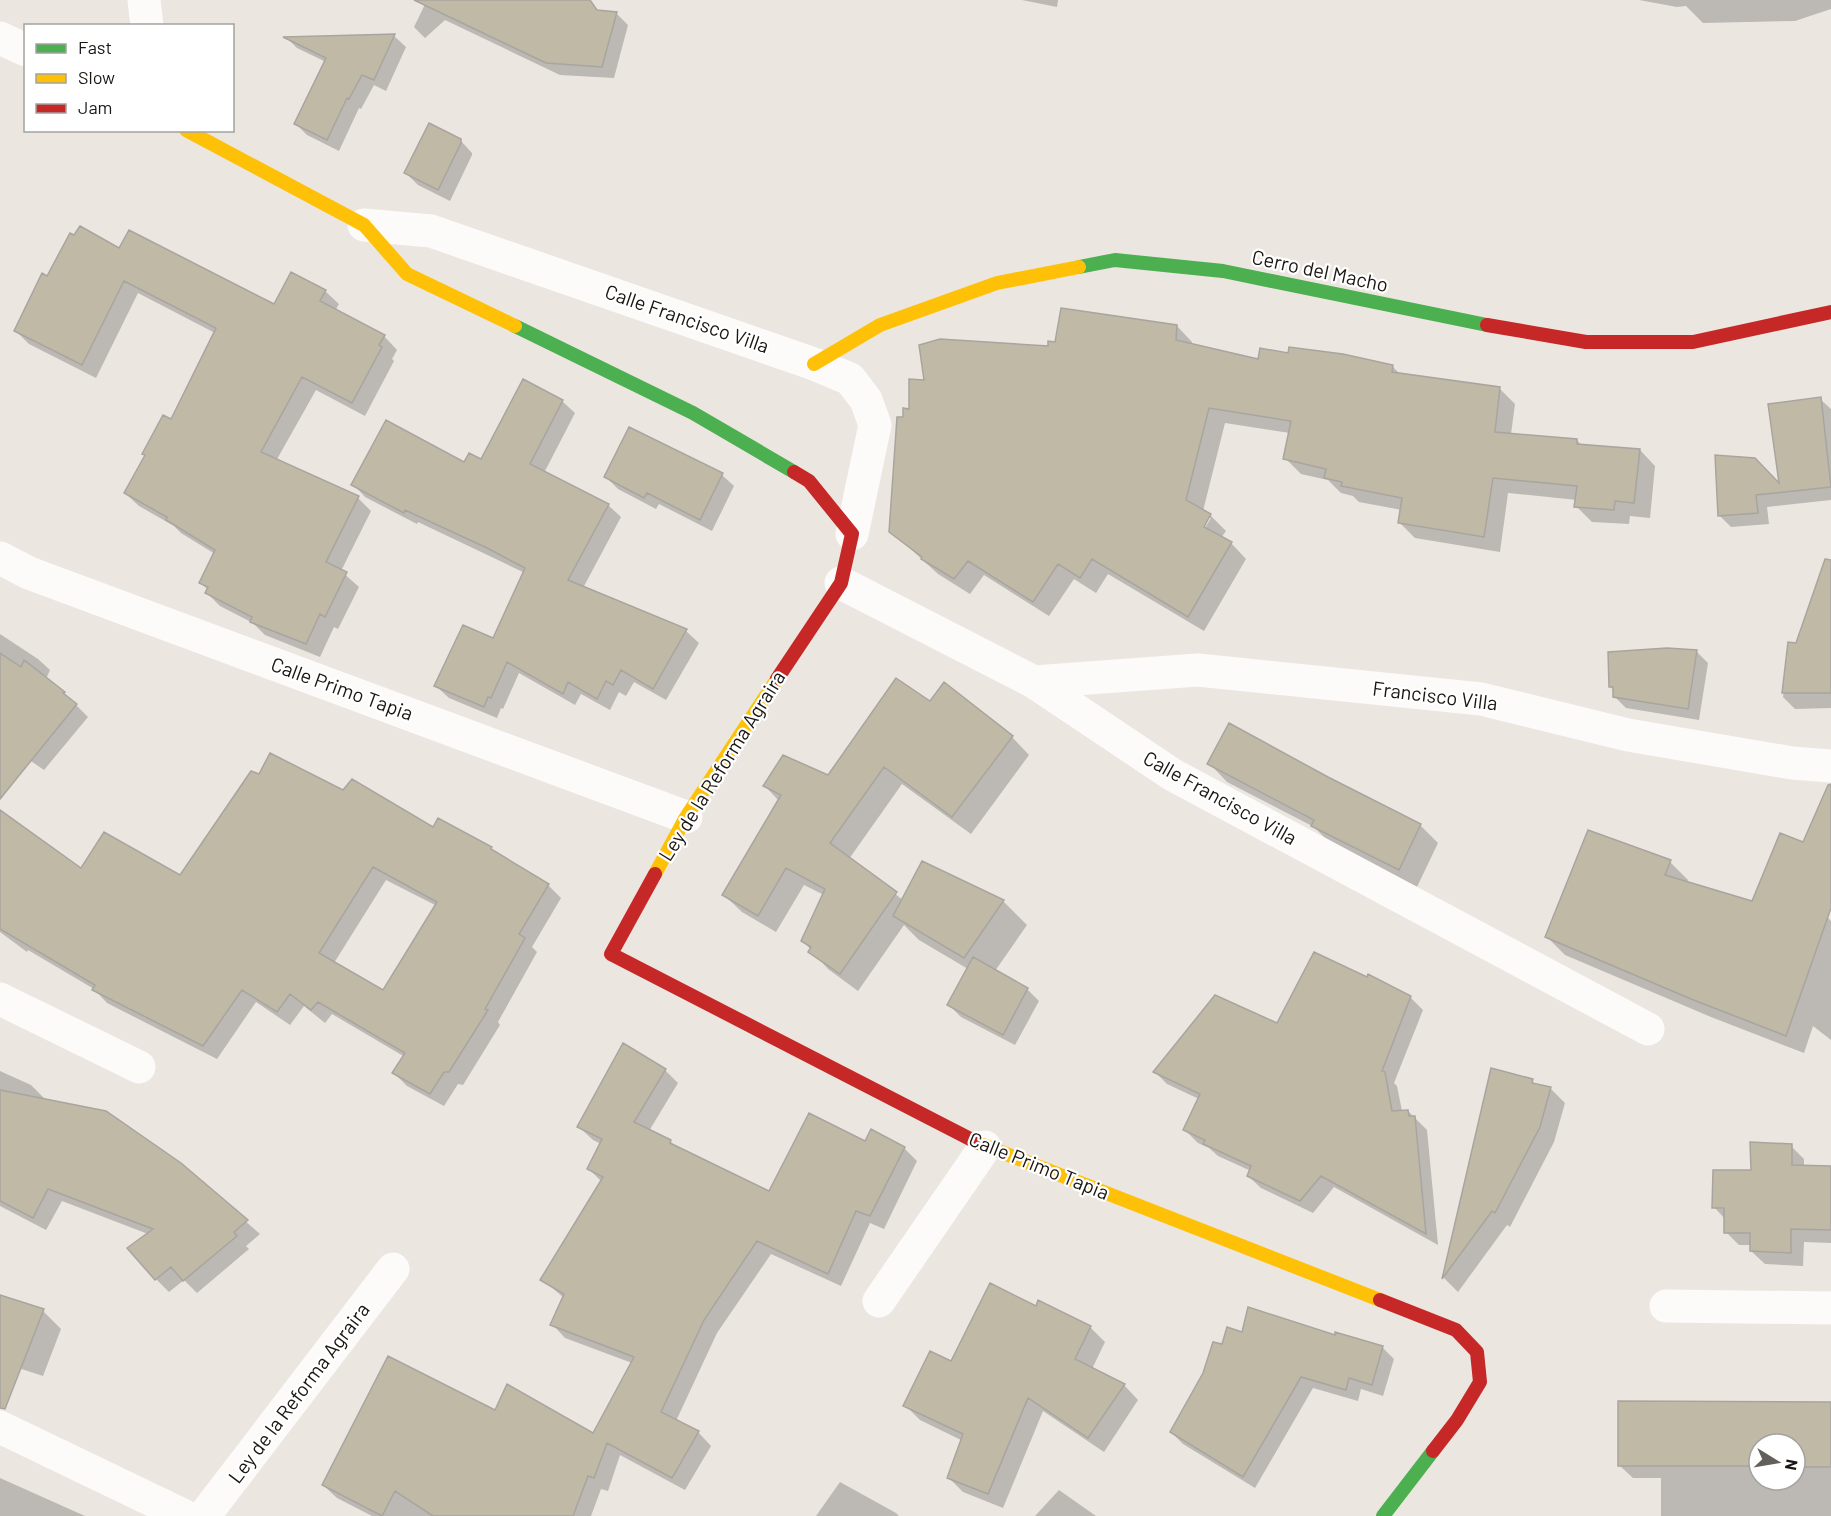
<svg xmlns="http://www.w3.org/2000/svg" width="1831" height="1516" font-family="Barlow,sans-serif">
<style>
.shadow{fill:#0003;fill-rule:evenodd}
.building{fill:#c0b9a5;stroke:#a8a5a0;stroke-width:1.5;fill-rule:evenodd}
.lines{fill:none;stroke-linecap:round;stroke-linejoin:round}
.street{stroke:#fcfbfa;stroke-width:33}
.fast{stroke:#4caf50;stroke-width:14}
.slow{stroke:#ffc107;stroke-width:14}
.jam{stroke:#c62828;stroke-width:14}
.labels{text-anchor:middle;stroke-width:4.5;stroke-linejoin:round;paint-order:stroke}
.street-label{font-size:20px;fill:#1a1612;stroke:#fff}
</style>
<rect width="100%" height="100%" fill="#ebe6e0"/>
<!-- shadow -->
<path class="shadow" d="M427,0l162,1 10,11 17,1 12,12 -14,53 -54,-3 -115,-55 -20,18 -11,-11z
M1022,0h36l-1,7z
M1639,0h192v9l-36,12 -92,2 -17,-17 -9,1z
M394,36l12,11 -20,44 -12,-6 -13,24 -2,-1 -20,43 -32,-16 -11,-11 30,-62 -29,-14 -10,-10z
M460,140l12,13v2l-22,46 -32,-16 -12,-12z
M119,250l156,56 50,-15 14,13 -4,7 49,25 13,14 -5,9 2,2 -29,55 -49,-26 -40,71 82,37 13,13 -30,60 18,16 -21,42 -4,-2 -14,30 -55,-22 -12,-12 -33,-17 -13,-13 1,-3 -7,-7 14,-29 -34,-21 -7,-7 -35,-20 -14,-13 21,-37 -3,-2 29,-33 43,-88 -77,-40 -42,85 -67,-34 -13,-13 32,-53z
M1177,326l15,16v4l68,15 132,5 8,8 99,14 16,16 -4,30 66,6 5,6 58,4 15,16 -5,52 -20,-2 -1,8 -37,-2 -16,-16 1,-6 -69,-7 -8,59 -85,-14 -15,-15 2,-13 -43,-8 -6,-6 -12,-3 -13,-13 -27,-6 -16,-16 5,-25 -65,-10 -22,88 7,4 16,16 -5,7 10,5 15,16 -42,72 -96,-57 -12,19 -22,-14 -25,37 -65,-41 -14,19 -32,-20 -47,-43 13,-112 7,-8 15,-30 123,-34zM1207,518h4l-10,16z
M1820,399l11,10v91l-64,7 2,17 -38,3 -12,-12 -3,-59 65,31z
M562,401l13,12 -31,60 64,32 13,12 -38,71 103,43 13,12 -33,57 -32,-18 -8,14 -7,-4 -9,18 -29,-16 -6,11 -56,-32 -16,36 -2,-1 -4,10 -48,-20 -13,-12 58,-46 31,-67 -107,-51 -1,2 -52,-27 -12,-13 129,-23z
M630,429l92,46 12,11 -22,45 -53,-27 -3,5 -38,-20 -12,-12z
M1831,628v80l-36,1 -12,-12 7,-53 7,1z
M0,634l38,25 12,11 -4,9 18,14 24,24 -44,53 -44,-30z
M1696,651l12,12 -9,57 -73,-12 -12,-12v-5l-4,-5z
M930,703l82,34 17,18 -58,79 -69,-50 -53,75 54,41 100,1 24,24 -32,46 32,18 12,12 -24,44 -54,-28 -12,-12 19,-36 -49,-29 -15,-15 -46,66 -30,-22 -25,-28 21,-46 -20,-10 -28,47 -34,-20 -18,-17 55,-94 -14,-15 63,-9z
M1209,763l119,15 92,47 18,18 -21,44 -86,-43 -17,-17 -87,-45z
M344,792l90,37 57,19 7,7 50,30 13,13 -29,49 5,5 -39,70 2,3 -37,60 -5,-1 -14,22 -37,-20 -13,-13 11,-16 -73,-43 -7,9 -21,-17 -14,19 -34,-23 -39,57 -110,-56 -13,-14 -66,-39 -1,2 -27,-20v-121l81,59 99,7zM386,880l51,26 -53,87 -50,-30z
M1771,860l60,61v119l-18,-14 -9,27 -93,-36 -146,-62 -18,-18 123,-75 18,18 -1,3 66,20z
M1410,997l13,13 -29,73 3,3 5,25h6l19,19 11,115 -104,-58 -21,26 -52,-25 -13,-12 3,-5 -33,-15 -9,-8 -11,-5 -13,-13 14,-31 -32,-15 -12,-12 123,-47z
M665,1070l13,13 -29,48 21,10 8,8 92,44 96,-50 38,5 13,13 -33,68 -14,-6 -29,63 -70,-32 -54,79 -41,88 22,11 13,14 -26,44 -65,-35 -12,36 -7,-2 -10,27h-219l-35,-18 -14,-13 172,-73 99,23 38,-72 -67,-25 -13,-14 12,-26 -22,-19 60,-97 -13,-13 12,-25 -8,-4 -14,-13z
M1492,1070l40,11 5,5 13,2 15,15 -11,39 -44,85 -3,-2 -49,67 -14,-14z
M0,1071l31,14 13,13 -2,2 138,64 80,70 -14,12 3,3 -52,44 -13,-13 -15,12 -13,-13 -8,-45 -86,-33 -16,29 -46,-24z
M1791,1146l13,13v8h27v76l-27,-1 -1,24 -38,-2 -14,-13v-6h-12l-13,-13 -1,-13 -11,-12z
M0,1297l43,14 18,18 -18,47 -43,-14z
M1036,1308l54,19 15,15 -13,27 32,16 14,15 -34,52 -61,-41 -40,97 -40,-16 -14,-14 14,-37 -43,-21 -15,-15 47,-42z
M1243,1334l93,3 46,10 12,12 -11,37 -22,-7 -3,12 -45,-13 -58,100 -72,-44 -12,-12 52,-86z
M1831,1404v112h-170v-38h-28l-14,-13zM1759,1444h36v36h-36z
M0,1478l85,38h-85z
M840,1482l56,31 3,3h-83z
M1059,1490l37,26h-61z"/>
<!-- building -->
<path class="building" d="M414,0h176l7,10 20,2 -15,55 -56,-4z
M395,34l-21,46 -12,-5 -13,24 -2,-1 -20,42 -33,-16 32,-66 -43,-21z
M429,123l32,16v4l-23,47 -34,-17z
M80,226l39,22 10,-18 145,74 17,-32 35,18 -6,11 65,34 -6,10 3,2 -30,56 -50,-26 -41,75 98,44 -33,66 21,10 -22,45 -5,-3 -14,30 -56,-22 2,-5 -47,-24 3,-6 -9,-4 16,-33 -49,-30 1,-3 -43,-24 21,-38 -3,-1 21,-39 8,4 45,-91 -92,-47 -42,84 -68,-34 28,-58 5,3 23,-43 4,2z
M1061,308l116,17 -1,15 82,19 2,-11 28,5 1,-6 54,7 50,11 -1,7 108,15 -5,45 82,7v5l63,5 -6,54 -19,-2 -1,9 -40,-3 3,-21 -84,-8 -9,59 -86,-14 4,-25 -61,-12 1,-4 -18,-4 2,-9 -43,-10 8,-38 -82,-13 -23,92 25,14 -7,13 28,15 -44,75 -96,-58 -12,19 -22,-14 -25,38 -65,-41 -14,18 -33,-20 1,-2 -33,-25 8,-115h6v-9l6,1v-30l15,1 -5,-35 21,-6 108,7v-5l7,1z
M523,379l40,21 -33,64 79,40 -41,76 119,49 -34,60 -32,-19 -8,15 -7,-4 -9,18 -29,-17 -5,12 -56,-32 -16,36 -3,-1 -4,10 -50,-21 29,-61 30,13 32,-70 -38,-20 -82,-38 -1,3 -53,-28 35,-65 78,42 5,-9 12,6z
M1821,397l10,90 -75,8 2,18 -40,3 -3,-61 40,3 24,25 -11,-79z
M629,427l94,46 -23,47 -53,-27 -3,5 -40,-21z
M1825,559l6,1v133h-49l6,-51 8,1z
M1667,648l30,2 -9,59 -75,-12v-10h-4l-1,-35z
M0,653l21,14 3,-7 41,32 -2,1 14,11 -77,95z
M896,678l34,23 14,-19 69,54 -61,81 -68,-50 -54,76 67,49 -57,82 -32,-22 3,-5 -10,-6 24,-52 -39,-21 -28,48 -36,-21 59,-100 -18,-9 20,-31 45,20z
M1229,723l99,54 93,47 -22,46 -88,-44 3,-6 -107,-56z
M270,753l73,37 9,-11 81,48 5,-9 54,29 -1,2 58,35 -30,50 6,4 -40,71 3,1 -39,62h-5l-14,22 -38,-21 13,-20 -87,-51 -7,8 -21,-16 -13,18 -35,-22 -39,56 -111,-56 3,-5 -95,-56v-119l81,58 23,-36 76,43 71,-104 8,3zM373,867l64,35 -54,88 -64,-37z
M1831,784v124l-45,128 -95,-37 -146,-62 43,-107 83,30 -6,15 87,26 28,-68 23,9 25,-57z
M922,861l82,39 -40,58 -71,-42z
M1314,952l53,25 1,-3 43,22 -29,75 3,1 7,39 16,-1 1,6h6l11,118 -105,-58 -21,25 -53,-25 4,-10 -48,-22 2,-4 -22,-10 17,-36 -47,-22 62,-77 62,28z
M973,957l55,31 -25,47 -56,-30z
M623,1043l43,26 -32,53 37,18 -1,3 99,48 40,-78 56,28 6,-12 34,18 -35,69 -14,-5 -28,63 -71,-33 -53,79 -43,92 38,19 -27,47 -65,-35 -13,35 -6,-2 -15,40h-140l-38,-25 -13,25 -60,-31 66,-129 107,54 12,-26 86,49 41,-76 -84,-32 14,-31 -24,-14 63,-103 -16,-8 15,-30 -25,-12z
M1491,1068l42,11 -1,4 19,4 -11,40 -45,86 -3,-2 -50,68z
M0,1090l106,21 75,52 67,57 -14,12 3,4 -54,45 -12,-14 -16,13 -28,-32 26,-19 -105,-40 -15,29 -33,-17z
M1750,1142l42,2v21l39,1v64l-40,-1v24l-41,-2v-18h-26v-25h-12l1,-38h38z
M990,1283l46,23 2,-6 53,26 -16,33 50,25 -37,54 -60,-40 -40,96 -41,-16 16,-44 -60,-28 27,-55 21,10z
M0,1295l44,14 -39,100 -5,-1z
M1248,1307l87,28v-3l48,14 -11,39 -23,-7 -3,12 -45,-13 -58,100 -73,-45 33,-59 10,-31 9,2 5,-17 15,5z
M1618,1401l213,1v65h-36v-23h-36v22h-141z"/>
<g class="lines">
<!-- street -->
<path class="street" d="M144,0l3,26
M0,38l26,12
M364,225l67,6 383,133 36,15 16,21 9,25 -23,109
M0,558l29,15 657,244
M841,583l193,99 139,93 475,254
M1034,682l164,-12 283,29 147,36 164,28 39,3
M0,999l139,68
M879,1301l106,-154
M1666,1306l165,2
M0,1427l185,89
M204,1516l189,-247"/>
<!-- fast -->
<path class="fast" d="M1079,267l36,-7 108,11 264,54
M515,326l178,87 101,59
M1383,1516l50,-65"/>
<!-- slow -->
<path class="slow" d="M186,130l178,95 43,49 108,52
M814,364l66,-39 117,-42 82,-16
M655,874l31,-57 91,-138
M978,1143l402,157"/>
<!-- jam -->
<path class="jam" d="M1487,325l99,17h107l138,-30
M777,679l64,-96 11,-49 -43,-53 -15,-9
M655,874l-44,80 367,189
M1380,1300l76,30 21,22 3,30 -23,38 -24,31"/>
</g>
<g class="labels">
<!-- street labels -->
<g class="street-label">
<text transform="translate(1320 271) rotate(12)" y="7">Cerro del Macho</text>
<text transform="translate(687 319) rotate(19)" y="7">Calle Francisco Villa</text>
<text transform="translate(342 689) rotate(20)" y="7">Calle Primo Tapia</text>
<text transform="translate(1435 696) rotate(7)" y="7">Francisco Villa</text>
<text transform="translate(722 766) rotate(-58)" y="7">Ley de la Reforma Agraira</text>
<text transform="translate(1220 798) rotate(29)" y="7">Calle Francisco Villa</text>
<text transform="translate(1039 1166) rotate(22)" y="7">Calle Primo Tapia</text>
<text transform="translate(299 1393) rotate(-53)" y="7">Ley de la Reforma Agraira</text>
</g>
</g>
<!-- legend -->
<rect x="24" y="24" width="210" height="108" fill="#ffffff" stroke="#a3a2a0" stroke-width="1.5"/>
<rect x="36" y="44" width="30" height="9" fill="#4caf50" stroke="#a3a2a0" stroke-width="1.5"/>
<text x="78" y="54" font-size="18" fill="#1a1612">Fast</text>
<rect x="36" y="74" width="30" height="9" fill="#ffc107" stroke="#a3a2a0" stroke-width="1.5"/>
<text x="78" y="84" font-size="18" fill="#1a1612">Slow</text>
<rect x="36" y="104" width="30" height="9" fill="#c62828" stroke="#a3a2a0" stroke-width="1.5"/>
<text x="78" y="114" font-size="18" fill="#1a1612">Jam</text>
<!-- north arrow -->
<g transform="translate(1777 1462) rotate(101)"><circle r="28" fill="#ffffff" stroke="#a3a2a0" stroke-width="1.5"/>
<path d="M0-4.5L10 22L0 15L-10 22Z" fill="#635f5a"/>
<text y="-9" font-size="16" font-weight="bold" text-anchor="middle" fill="#1a1612">N</text>
</g>
</svg>
